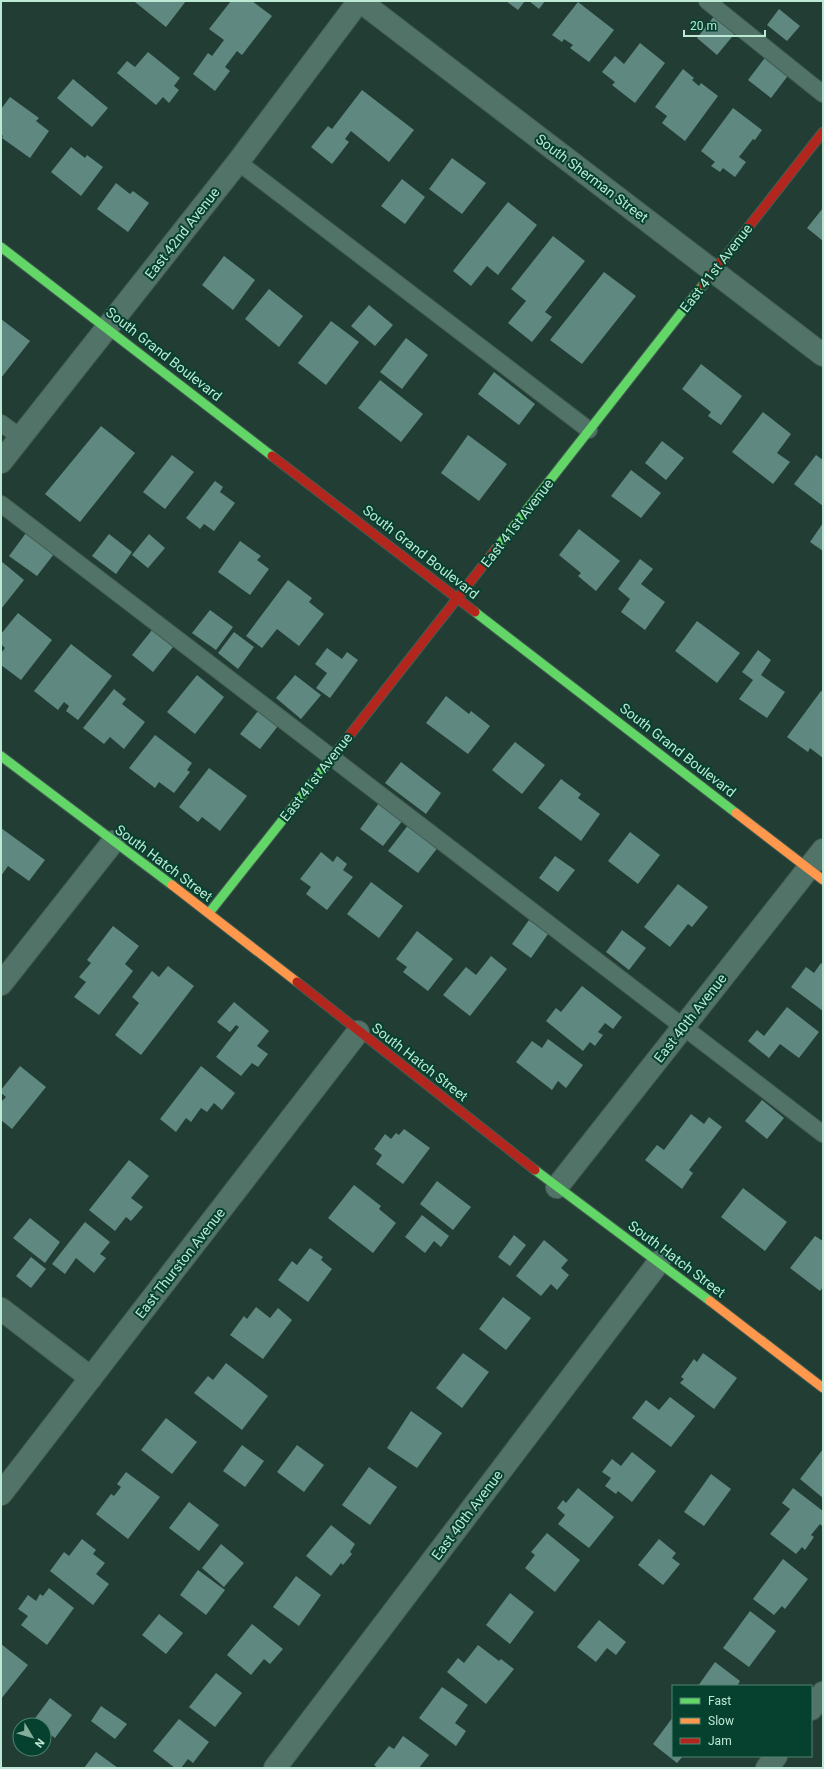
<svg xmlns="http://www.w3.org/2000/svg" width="824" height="1769" font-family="Roboto,sans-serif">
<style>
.building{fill:#5f8881}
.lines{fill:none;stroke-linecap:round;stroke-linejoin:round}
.lane-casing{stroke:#425c51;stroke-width:18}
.street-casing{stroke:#425c51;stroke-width:24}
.fast-casing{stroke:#425c51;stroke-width:11}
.slow-casing{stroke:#425c51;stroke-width:11}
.jam-casing{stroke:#425c51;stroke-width:11}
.lane{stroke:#527468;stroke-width:16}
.street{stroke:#527468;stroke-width:22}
.fast{stroke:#63d668;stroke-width:9}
.slow{stroke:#ff974d;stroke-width:9}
.jam{stroke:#b3261e;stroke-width:9}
.labels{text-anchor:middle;stroke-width:4;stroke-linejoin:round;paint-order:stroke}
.street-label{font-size:14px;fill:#bbe9d4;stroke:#06402e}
</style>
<rect width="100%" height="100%" fill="#223e34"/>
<!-- building -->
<path class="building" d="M136,1h50l-20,26 -31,-25z
M231,1h21l20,15 -30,39 -5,-4 -12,16 5,4 -15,20 -22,-17 15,-21 4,3 12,-16 -15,-11z
M506,1h19l-7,9z
M529,1h16l-6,8z
M578,2l36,28 -25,32 -19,-14 3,-3 -9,-6 -2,3 -10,-7z
M779,9l21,17 -13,15 -20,-16z
M715,15l21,17 -19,23 -20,-17z
M640,43l25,20 -30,40 -23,-18 3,-3 -13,-10 13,-16 9,8z
M148,52l32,26 -6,8 5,4 -10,13 -6,-6 -7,8 -39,-32 10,-12 8,6z
M767,55l23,18 -19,25 -23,-18z
M683,69l11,9 -2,2 7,6 2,-3 17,13 -33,45 -23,-18 5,-7 -12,-9z
M73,79l35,29 -16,19 -35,-29z
M362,90l52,40 -25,32 -38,-31 -6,8 4,3 -17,22 -21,-17 17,-21 4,3z
M10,97l29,21 -3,3 13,10 -19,27 -28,-20 1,-2 -2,-2v-25z
M733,108l29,22 -7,10 -2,-1 -14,18 7,5 -11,15 -12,-9 -3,4 -9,-6 4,-4 -14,-11z
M71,147l14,11 2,-3 16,12 -22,29 -30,-24z
M452,158l34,25 -24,31 -33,-25z
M402,179l23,18 -20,27 -24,-18z
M116,183l14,11 3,-3 16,12 -21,29 -31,-23z
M508,202l29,23 -39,50 -11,-9 -16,20 -18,-15z
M823,208v33l-16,-13z
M553,236l32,25 -40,51 7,5 -20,25 -24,-19 18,-22 -15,-12z
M224,256l31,24 -22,30 -31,-25z
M604,272l32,24 -54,68 -32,-24z
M269,289l34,27 -24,31 -34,-28z
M369,305l24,20 -18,21 -24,-20z
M1,319l29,22 -29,37z
M331,321l28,21 -33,43 -28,-22z
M406,338l22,17 -26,34 -22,-17z
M701,364l41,32 -21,29 -13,-9 3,-4 -29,-23z
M494,372l41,32 -16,21 -41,-31z
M380,380l43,34 -22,28 -43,-34z
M763,412l28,22 -14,19 13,9 -17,22 -41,-32z
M101,426l34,27 -55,69 -35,-28z
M468,435l39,29 -28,37 -38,-28z
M662,441l22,17 -18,22 -21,-17z
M172,455l22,17 -29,37 -22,-17z
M816,455l7,5v46l-29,-22z
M631,470l30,23 -20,25 -30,-22z
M215,481l8,6 -3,5 15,11 -21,28 -10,-7 -4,5 -14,-11z
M823,523v28l-13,-9z
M579,529l41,32 -24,30 -18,-15 3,-3 -22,-18z
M26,533l28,21 -17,22 -28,-20z
M109,534l23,18 -16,22 -24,-18z
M149,534l16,14 -17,20 -16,-13z
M240,541l21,15 -4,4 12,9 -19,26 -32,-23z
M640,559l13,10 -12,15 24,18 -20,28 -24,-18 9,-13 -12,-10z
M1,561l23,19 -23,29z
M288,580l24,18 -3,4 15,12 -25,32 -22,-17 -15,19 -16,-12z
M210,610l23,17 -17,23 -24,-17z
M18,613l34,27 -31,40 -20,-15v-12l4,-5 -4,-4v-10z
M697,621l43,32 -23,30 -42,-32z
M152,630l21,17 -20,25 -21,-17z
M234,632l20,15 -16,22 -20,-16z
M71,644l41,32 -34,44 -12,-9 3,-5 -5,-4 -6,8 -24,-19z
M327,648l15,11 5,-7 11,8 -28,38 -14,-10 11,-15 -12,-9z
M758,650l13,10 -10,15 24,17 -18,26 -28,-19 14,-19 -11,-8z
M197,675l27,22 -29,37 -28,-22z
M295,675l26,20 -20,24 -25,-21z
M114,689l12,10 -4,5 23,18 -21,27 -14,-12 -6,7 -21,-16z
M821,691l2,1v66l-13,-10 -2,4 -21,-15z
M446,696l23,18 2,-3 19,15 -22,28 -42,-31z
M258,711l20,15 -18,23 -20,-15z
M155,735l37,28 -5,7 3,2 -16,21 -15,-11 -4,6 -26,-20z
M515,742l30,23 -23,29 -30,-24z
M401,762l40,31 -15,21 -41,-31z
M209,768l38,28 -27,35 -18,-14 -4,5 -19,-15z
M561,779l20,15 -3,4 22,16 -19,27 -43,-33z
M379,803l24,17 -20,26 -23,-17z
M409,824l30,22 -21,27 -30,-22z
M1,828l44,32 -16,21 -21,-15 -7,10z
M630,832l30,23 -22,29 -30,-23z
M321,852l12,10 4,-6 10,8 -4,6 10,7 -26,33 -21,-16 5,-7 -11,-8z
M555,856l20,14 -17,22 -19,-14z
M371,882l32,24 -24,32 -32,-24z
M678,884l30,23 -16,20 -4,-3 -18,23 -26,-20z
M529,920l19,14 -17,24 -19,-14z
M113,926l26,20 -14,18 8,7 -34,44 -25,-18 12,-15 -7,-5 12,-14 -4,-3z
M622,930l24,18 -17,22 -23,-18z
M417,931l36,28 -25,32 -25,-19 4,-5 -11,-8z
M491,956l16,13 -37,47 -27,-21 23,-28 10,8z
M821,963l2,2v46l-32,-24 15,-20 8,6z
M168,966l26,20 -53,69 -26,-20 24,-32 -7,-6 20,-26 7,6z
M582,986l40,31 -9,12 -8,-6 -7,9 5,3 -8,11 -5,-4 -7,9 -37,-30 10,-13 5,4z
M234,1002l35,29 -12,15 11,8 -10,13 -6,-4 -11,13 -25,-19 23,-30 -3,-2 -6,7 -13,-10z
M787,1007l32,25 -20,26 -19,-14 -11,14 -21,-17 9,-11 7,6z
M548,1039l35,26 -17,23 -8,-7 -6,9 -36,-28 16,-21 10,7z
M20,1066l26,21 -34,42 -11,-9v-18l5,-5 -5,-4v-3z
M201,1066l34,27 -13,17 -8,-7 -7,9 -6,-4 -10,14 -5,-4 -10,14 -16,-13z
M762,1100l22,18 -17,21 -22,-18z
M691,1114l13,10 5,-7 13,10 -33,43 4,3 -11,16 -37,-29 12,-15 7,5z
M404,1129l26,19 -27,36 -27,-20 6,-9 -8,-6 11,-15 6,5 5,-6 3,2z
M129,1160l20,16 -18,22 12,9 -12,14 -5,-4 -11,14 -26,-21z
M437,1181l34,26 -18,23 -33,-26z
M354,1185l27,21 -2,3 17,14 -23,30 -45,-35z
M743,1188l44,34 -22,29 -44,-34z
M422,1215l27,21 -8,11 -7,-6 -9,12 -20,-16z
M30,1218l30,24 -15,21 -32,-25z
M85,1222l25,20 -10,12 6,4 -12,15 -18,-15 -11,16 -13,-10z
M514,1235l12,10 -16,21 -12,-9z
M815,1236l8,5v46l-3,4 -30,-23z
M544,1240l24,20 -7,8 8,7 -12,15 -6,-6 -10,12 -25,-20z
M310,1248l13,9 -2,3 11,9 -24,33 -30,-22 14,-19 5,4z
M31,1257l15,12 -15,19 -15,-12z
M503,1297l28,21 -25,32 -27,-21z
M256,1307l14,11 8,-10 14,12 -29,39 -33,-24 14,-19 3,3z
M463,1353l26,19 -27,36 -26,-20z
M703,1353l34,25 -23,31 -34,-26 4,-4 -3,-2 13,-18 3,3z
M226,1363l42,33 -26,34 -48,-37 14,-17 5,4z
M670,1397l25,19 -24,31 -39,-29 14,-18 13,10z
M411,1411l31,22 -25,35 -30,-20z
M166,1418l31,24 -25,32 -31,-24z
M242,1445l22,16 -19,26 -22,-16z
M297,1445l27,20 -20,27 -27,-20z
M823,1449v49l-23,-19z
M632,1452l24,19 -24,31 -14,-11 -2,3 -11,-8 6,-8 -9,-6 10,-13 9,7z
M369,1467l28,20 -27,38 -28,-20z
M126,1472l34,25 -32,42 -32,-25 15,-20 3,2 7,-9 -4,-3z
M711,1474l20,15 -27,37 -20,-14z
M578,1488l36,29 -25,31 -31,-24 7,-9 -8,-7 6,-8 3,3z
M793,1488l30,23v16l-3,-3 -9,11 3,2 -9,13 -3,-3 -6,7 -26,-20 20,-25 -8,-6z
M189,1502l30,23 -20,26 -30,-23z
M331,1525l24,19 -5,8 2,2 -9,11 -2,-2 -10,13 -25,-20z
M547,1533l33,27 -25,32 -30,-24 10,-13 -4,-3z
M82,1539l14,11 -3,4 12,9 -9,11 13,10 -16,21 -43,-34 14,-19 5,4z
M659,1539l17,14 -4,5 8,6 -17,21 -25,-20z
M221,1544l23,19 -20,24 -22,-19z
M783,1559l25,20 -23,30 -3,-3 -8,9 -21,-16z
M198,1570l27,20 -19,25 -26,-20z
M296,1576l25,19 -22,31 -26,-19z
M49,1588l25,20 -27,37 -26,-20 7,-9 -10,-7 10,-14 8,6 4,-7 3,2z
M510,1593l24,19 -24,32 -24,-19z
M750,1611l26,20 -27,36 -26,-19z
M159,1614l24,19 -17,21 -24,-19z
M599,1620l27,22 -10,13 -9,-7 -11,14 -19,-15z
M252,1624l31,25 -13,15 -6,-5 -13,16 -24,-20z
M1,1644l27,21 -27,34z
M478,1645l21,16 2,-2 13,10 -28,35 -39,-32 11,-14 6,5z
M715,1662l25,19 -3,5h-39z
M216,1673l26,20 -27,34 -26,-20z
M442,1687l26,18 -13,18 11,8 -10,15 -37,-28z
M50,1698l22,17 -17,23 -11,-8v-5h-6l-5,-4z
M101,1706l26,18 -12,15 -24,-18z
M673,1717v39h10l-6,7 -24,-19z
M179,1719l30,23 -16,21 -5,-4 -7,9h-6l-22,-17z
M403,1736l26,19 -10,13h-41l-4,-3 15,-19 5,3z
M96,1752l22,16h-34z"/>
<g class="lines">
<defs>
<path id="lane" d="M707,1l116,93
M238,162l351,268
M1,423l19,14
M1,504l822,630"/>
<path id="street" d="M360,1l463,354
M1,462l237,-300 121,-161
M1,984l112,-142
M557,1187l266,-337
M1,1309l90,69
M1,1494l357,-462
M811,1709l12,-16
M275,1768l384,-506
M767,1768l9,-12"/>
<path id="fast" d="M1,247l271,209
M496,549l207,-264
M475,612l261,201
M1,756l171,129
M209,913l129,-163
M535,1170l175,131"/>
<path id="slow" d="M736,813l87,67
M172,885l125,97
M710,1301l113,87"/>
<path id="jam" d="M703,285l120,-153
M272,456l203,156
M338,750l158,-201
M297,982l238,188"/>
</defs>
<!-- lane casing -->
<use href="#lane" class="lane-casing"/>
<!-- street casing -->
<use href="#street" class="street-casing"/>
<!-- fast casing -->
<use href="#fast" class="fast-casing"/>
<!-- slow casing -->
<use href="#slow" class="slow-casing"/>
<!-- jam casing -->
<use href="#jam" class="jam-casing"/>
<!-- lane -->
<use href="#lane" class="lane"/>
<!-- street -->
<use href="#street" class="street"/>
<!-- fast -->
<use href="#fast" class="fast"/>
<!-- slow -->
<use href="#slow" class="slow"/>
<!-- jam -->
<use href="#jam" class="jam"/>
</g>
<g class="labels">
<!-- street labels -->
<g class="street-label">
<text transform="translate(592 178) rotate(37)" y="5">South Sherman Street</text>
<text transform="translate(182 233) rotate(-52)" y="5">East 42nd Avenue</text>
<text transform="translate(716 268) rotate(-52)" y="5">East 41st Avenue</text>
<text transform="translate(164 354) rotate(38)" y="5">South Grand Boulevard</text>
<text transform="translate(517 523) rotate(-52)" y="5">East 41st Avenue</text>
<text transform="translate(421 552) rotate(38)" y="5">South Grand Boulevard</text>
<text transform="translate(678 750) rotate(38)" y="5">South Grand Boulevard</text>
<text transform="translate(316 777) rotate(-52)" y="5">East 41st Avenue</text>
<text transform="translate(164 863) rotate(37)" y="5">South Hatch Street</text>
<text transform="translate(690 1018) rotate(-52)" y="5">East 40th Avenue</text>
<text transform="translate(420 1062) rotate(38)" y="5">South Hatch Street</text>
<text transform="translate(677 1259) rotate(37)" y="5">South Hatch Street</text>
<text transform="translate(180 1263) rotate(-52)" y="5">East Thurston Avenue</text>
<text transform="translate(467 1515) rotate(-53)" y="5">East 40th Avenue</text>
</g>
</g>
<!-- border -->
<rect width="824" height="1769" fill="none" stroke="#bbe9d4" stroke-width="4"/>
<!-- legend -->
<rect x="672" y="1685" width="140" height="72" fill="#06402e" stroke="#4e8470"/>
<rect x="680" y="1698" width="20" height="6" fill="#63d668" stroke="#4e8470"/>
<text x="708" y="1705" font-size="12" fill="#bbe9d4">Fast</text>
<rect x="680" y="1718" width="20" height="6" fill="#ff974d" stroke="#4e8470"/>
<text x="708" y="1725" font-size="12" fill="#bbe9d4">Slow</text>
<rect x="680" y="1738" width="20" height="6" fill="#b3261e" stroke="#4e8470"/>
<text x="708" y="1745" font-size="12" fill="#bbe9d4">Jam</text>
<!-- north arrow -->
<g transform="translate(32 1737) rotate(128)"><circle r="19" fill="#06402e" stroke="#4e8470"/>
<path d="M0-3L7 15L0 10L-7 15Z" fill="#85ad9c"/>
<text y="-6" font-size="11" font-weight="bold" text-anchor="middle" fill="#bbe9d4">N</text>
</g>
<!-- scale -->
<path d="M684 30v6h81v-6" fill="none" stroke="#bbe9d4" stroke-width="2"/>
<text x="690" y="30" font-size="12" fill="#bbe9d4" stroke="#06402e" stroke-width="3" paint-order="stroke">20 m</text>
</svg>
